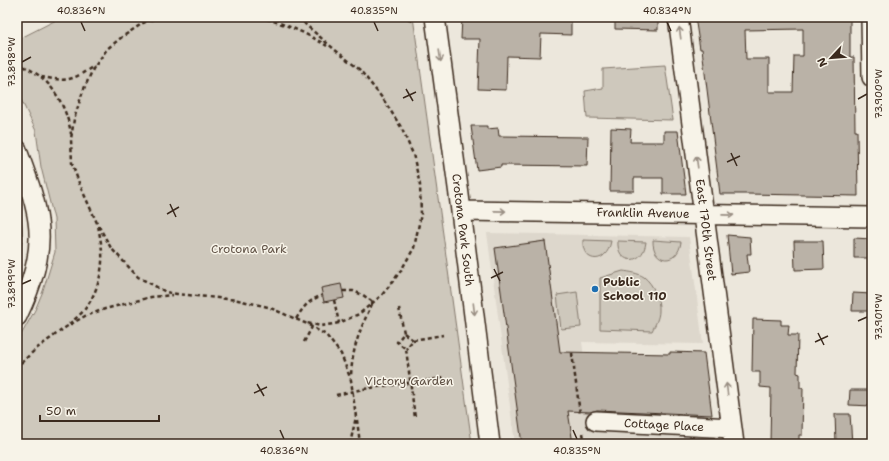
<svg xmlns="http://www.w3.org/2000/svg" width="889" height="461" font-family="'Shantell Sans',sans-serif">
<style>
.built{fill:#ddd7cc}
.green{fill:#cec8bc;stroke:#84796d}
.building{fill:#bab2a7;stroke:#3b2a1e;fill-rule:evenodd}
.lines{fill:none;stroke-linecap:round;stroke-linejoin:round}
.minor-casing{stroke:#3b2a1e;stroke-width:22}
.path{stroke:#3b2a1e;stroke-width:2.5;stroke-dasharray:4 3;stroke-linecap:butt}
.minor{stroke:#f7f3e8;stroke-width:19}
.oneway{stroke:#998e83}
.ticks{fill:none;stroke:#3b2a1e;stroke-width:1.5}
.poi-dot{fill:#1f6fb2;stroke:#f7f3e8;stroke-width:1.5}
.labels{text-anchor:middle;stroke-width:3;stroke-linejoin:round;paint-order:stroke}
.street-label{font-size:12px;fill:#3b2a1e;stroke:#f7f3e8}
.park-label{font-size:12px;fill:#605246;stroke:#f7f3e8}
.poi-label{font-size:12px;font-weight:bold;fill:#3b2a1e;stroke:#f7f3e8;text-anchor:start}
.neatline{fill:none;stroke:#3b2a1e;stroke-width:1.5}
.ticks-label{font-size:10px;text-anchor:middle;fill:#3b2a1e}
</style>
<rect width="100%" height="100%" fill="#ece7dc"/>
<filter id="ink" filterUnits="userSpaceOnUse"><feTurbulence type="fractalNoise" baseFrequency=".025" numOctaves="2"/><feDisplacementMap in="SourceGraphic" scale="8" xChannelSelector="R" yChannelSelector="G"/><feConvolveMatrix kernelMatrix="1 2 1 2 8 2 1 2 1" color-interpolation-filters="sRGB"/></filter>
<g filter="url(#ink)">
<!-- built -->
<path class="built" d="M487,233l202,4 14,107 -121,-2 9,70 1,19 123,3 1,10h-201z"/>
<!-- green -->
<path class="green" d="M62,17h351l59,427h-455v-102l18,-32 8,-19 12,-39 -1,-33 -13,-52 -5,-36 -19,-40v-51z
M665,65l8,55 -86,-2 -2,-27 18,-3v-19z
M17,202c8,23 6,43 0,67z
M583,240l28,1c-4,25 -30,22 -28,-1z
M653,240l28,2c-3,24 -29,22 -28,-2z
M618,241l28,1c-3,25 -30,22 -28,-1z
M623,271c7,1 15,2 21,6 9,7 16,22 15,34 0,7 -4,14 -7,20l-52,-2v-51z
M577,292l4,35 -20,2 -4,-34z"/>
<!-- building -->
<path class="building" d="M462,17h109v18l-30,-1 -1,23 -33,-1 -1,34 -28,-1 2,-50h-19z
M615,17h43v13l-43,-1z
M695,17h155v40h4l1,74h2l1,65 -111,-2h-27l-18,-145h-2zM803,29v27h-9l-1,36h-24v-33h-23l-1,-29z
M471,126h16v3l11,-1 1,8 89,1 -1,29 -86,-1v2l-24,3z
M611,128l20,1 -1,13h34v-11h14l8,63h-23v-16h-29v13h-24z
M727,235l23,2 1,17h-4l2,18 -18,2z
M854,238l18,1v19h-18z
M545,241l15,111 110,2v-2l34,1 8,62 -115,-5 -7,2 -22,-1 5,33h-51l-27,-196z
M794,241h29l1,28 -29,1z
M341,284l3,14 -20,4 -3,-14z
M853,293l19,1v17h-20z
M753,319l28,1v5h8l-1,10h10l-1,38 3,1v14h3l-1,47h-3v9h-29l1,-56 -11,-1v-15h-8z
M850,390h22v16l-23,-1z
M835,414h15l2,30h-16z"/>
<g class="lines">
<defs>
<path id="minor" d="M435,17l24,178 31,249
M678,17l56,427
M871,17l1,60
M17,150c8,23 18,47 21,71 5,33 -7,66 -21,95
M461,211l411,6
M596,421l136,7"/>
</defs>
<!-- minor casing -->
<use href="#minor" class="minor-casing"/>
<!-- path -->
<path class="path" d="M159,17l-16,6 -21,14 -15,12 -14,20 -10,22 -9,28 -3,20 1,24 7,20 18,40 14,25 27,29 28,15 11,2 61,6 30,7 37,16 21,12 15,19 10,26 5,37 -6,27
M260,17c25,7 45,15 67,29
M299,17l7,8 28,24 26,21 23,29 18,28 12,27 7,31 1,29 -7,34 -14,24 -18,23 -23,19 -20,9 -18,3 -14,-3
M408,20l8,-1
M17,63c8,4 17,8 24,14 16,13 27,36 30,57
M41,77c9,1 19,4 28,2 9,-2 17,-8 25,-13
M343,291h10l10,4 10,7c-13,27 -21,46 -22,75
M334,300l5,23
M399,308l5,25 -7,9 9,7 9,69
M296,319c8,-13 12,-18 26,-24
M69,324c6,-5 12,-10 16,-15 10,-13 16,-31 17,-47 1,-12 -2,-24 -4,-37
M404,333l9,7 -7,9
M413,340l30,-5
M304,342l8,-15
M572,353l8,61
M17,369l3,-5 16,-15 30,-22 19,-11 20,-7 46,-12 22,-2
M336,395l27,-6 81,-11
M357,420l3,24
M583,433l2,11
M332,440l9,4"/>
<!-- minor -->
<use href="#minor" class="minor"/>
</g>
<!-- one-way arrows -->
<defs><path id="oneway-shaft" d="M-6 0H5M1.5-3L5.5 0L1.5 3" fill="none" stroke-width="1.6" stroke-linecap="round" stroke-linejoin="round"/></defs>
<g class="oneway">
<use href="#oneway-shaft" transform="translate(680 33) rotate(-98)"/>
<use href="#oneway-shaft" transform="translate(440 56) rotate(82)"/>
<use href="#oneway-shaft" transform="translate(697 162) rotate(-98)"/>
<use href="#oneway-shaft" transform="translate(500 211) rotate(1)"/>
<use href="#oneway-shaft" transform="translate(728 215) rotate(1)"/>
<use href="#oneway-shaft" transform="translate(474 309) rotate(83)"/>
<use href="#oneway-shaft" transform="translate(727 389) rotate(-97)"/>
</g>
</g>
<!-- ticks -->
<path class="ticks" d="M81,22l4,9M374,22l4,9M667,22l4,9M22,62l9,-5M406,89l7,12M403,98l13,-6M858,99l9,-5M731,153l6,13M727,162l13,-6M170,204l6,13M167,214l12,-7M494,269l6,12M491,278l12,-6M22,284l9,-4M858,321l9,-4M818,333l6,12M815,342l13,-6M257,384l7,12M254,393l13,-6M280,430l4,9M573,430l4,9"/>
<!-- markers -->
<circle class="poi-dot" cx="595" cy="289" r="4"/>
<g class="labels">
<!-- street labels -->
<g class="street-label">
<text transform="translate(643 213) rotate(1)" y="4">Franklin Avenue</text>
<text transform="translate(463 230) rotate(83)" y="4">Crotona Park South</text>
<text transform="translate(706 230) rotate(83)" y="4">East 170th Street</text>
<text transform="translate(664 425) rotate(3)" y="4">Cottage Place</text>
</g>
<!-- park labels -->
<g class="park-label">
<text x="249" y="253">Crotona Park</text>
<text x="409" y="385">Victory Garden</text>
</g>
<!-- poi labels -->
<g class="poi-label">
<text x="603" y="286">Public<tspan x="603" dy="14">School 110</tspan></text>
</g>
</g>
<!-- margin -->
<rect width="889" height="461" fill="none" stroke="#f7f3e8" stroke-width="44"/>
<!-- north arrow -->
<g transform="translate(831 58) rotate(244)" stroke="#f7f3e8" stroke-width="3" paint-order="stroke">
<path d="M0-3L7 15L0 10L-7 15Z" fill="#3b2a1e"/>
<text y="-6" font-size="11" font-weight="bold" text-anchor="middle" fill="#3b2a1e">N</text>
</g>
<!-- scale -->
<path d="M40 415v6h119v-6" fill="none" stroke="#3b2a1e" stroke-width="2"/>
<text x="46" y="415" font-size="12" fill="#3b2a1e" stroke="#f7f3e8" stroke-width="3" paint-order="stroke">50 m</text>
<rect x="22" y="22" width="845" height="417" class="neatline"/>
<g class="ticks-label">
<text x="81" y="14">40.836°N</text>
<text x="374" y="14">40.835°N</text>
<text x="667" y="14">40.834°N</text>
<text transform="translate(11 62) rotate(-90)" y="4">73.898°W</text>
<text transform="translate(878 94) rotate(-90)" y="4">73.900°W</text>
<text transform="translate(11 284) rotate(-90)" y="4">73.899°W</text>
<text transform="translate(878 317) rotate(-90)" y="4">73.901°W</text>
<text x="284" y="454">40.836°N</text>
<text x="577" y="454">40.835°N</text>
</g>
</svg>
